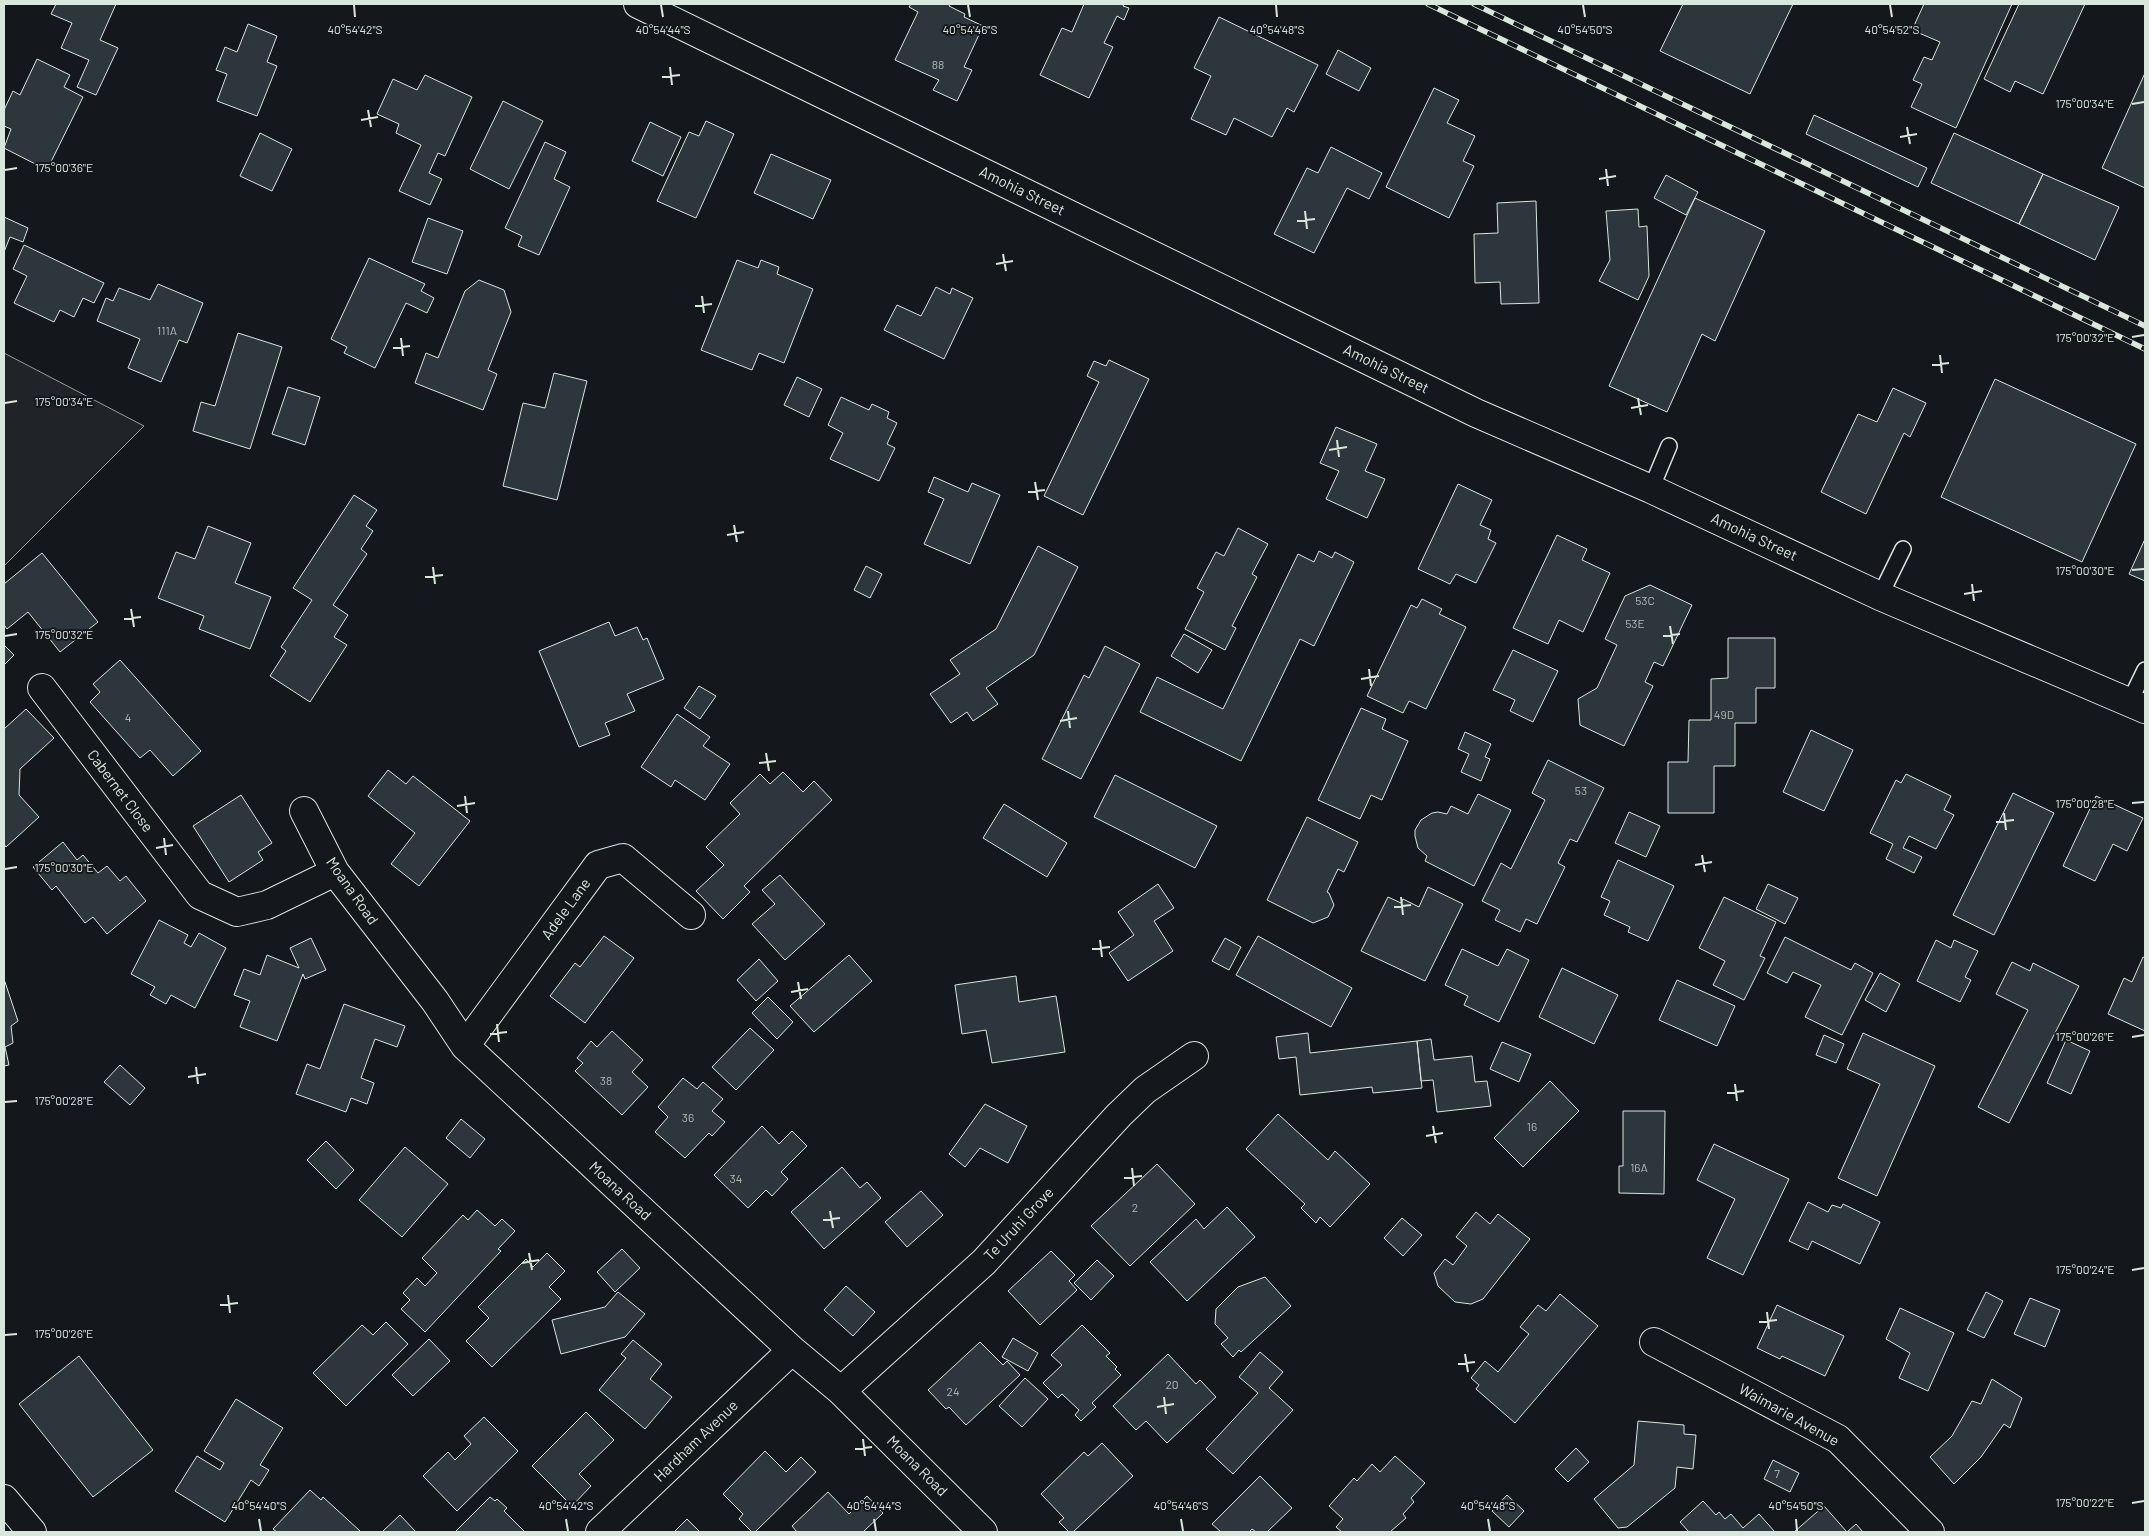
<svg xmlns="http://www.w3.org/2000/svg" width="2149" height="1536" font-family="Barlow,sans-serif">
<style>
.green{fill:#202428;stroke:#939e99}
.building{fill:#2c363c;stroke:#d8e6dc}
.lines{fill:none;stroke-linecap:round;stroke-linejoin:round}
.lane-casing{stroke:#d8e6dc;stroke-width:18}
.street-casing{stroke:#d8e6dc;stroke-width:30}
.secondary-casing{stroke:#d8e6dc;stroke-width:30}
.lane{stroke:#14181c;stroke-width:15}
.street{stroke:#14181c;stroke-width:28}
.secondary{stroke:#14181c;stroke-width:28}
.rail-casing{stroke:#d8e6dc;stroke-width:5.5}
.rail{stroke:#14181c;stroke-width:4;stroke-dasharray:11;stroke-linecap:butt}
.ticks{fill:none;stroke:#d8e6dc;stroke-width:2}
.labels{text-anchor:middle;stroke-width:4;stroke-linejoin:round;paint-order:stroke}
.number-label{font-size:12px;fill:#adbab4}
.street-label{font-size:15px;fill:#d8e6dc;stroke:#14181c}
.ticks-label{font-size:12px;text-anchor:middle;fill:#d8e6dc;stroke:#14181c;stroke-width:4;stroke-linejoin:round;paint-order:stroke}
</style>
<rect width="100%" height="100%" fill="#14181c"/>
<!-- green -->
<path class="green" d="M4,353l140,73 -140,140z"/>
<!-- building -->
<path class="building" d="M56,4h60l-16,36 18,8 -22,47 -19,-8 12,-27 -28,-12 11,-25 -21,-9z
M911,4h39l-1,2 16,8 -1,3 19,9 -19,41 8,3 -15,31 -24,-11 6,-10 -44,-20 23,-48 -9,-5z
M1084,4h40l-1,2 6,2 -5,12 -7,-4 -13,27 9,4 -24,51 -49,-23 22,-47 10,4z
M1683,4h110l-43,90 -90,-43z
M1924,4h88l-56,124 -45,-21 11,-23 -9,-4 11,-23 8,3 8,-18 -28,-12z
M2019,4h66l-42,90 -28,-13 -5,11 -26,-13z
M1219,17l99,48 -24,47 -7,-4 -15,29 -38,-19 -8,17 -35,-16 20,-43 -17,-8z
M248,24l29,12 -10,26 10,4 -20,50 -40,-15 10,-27 -11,-4 9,-23 12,5z
M1338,50l33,18 -12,23 -33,-17z
M37,59l33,16 -6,12 19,10 -36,73 -43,-22 7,-19 -7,-3v-16l9,-19 7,4z
M2145,73v115l-43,-20z
M425,75l47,22 -27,59 -7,-3 -9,20 13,6 -12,26 -31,-14 22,-46 -25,-12 3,-9 -22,-10 16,-35 24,11z
M1434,88l25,12 -12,23 28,13 -12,25 11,5 -25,52 -63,-31z
M503,101l40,20 -34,68 -39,-20z
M1814,115l113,53 -9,19 -112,-53z
M706,121l28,13 -38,84 -39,-17 32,-69 10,4z
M650,122l31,15 -18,39 -31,-15z
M260,133l32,16 -20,42 -32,-15z
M1954,133l89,41 -24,50 -88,-41z
M545,142l21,10 -12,27 16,8 -31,68 -21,-9 4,-10 -17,-8z
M1331,147l51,26 -13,26 -22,-11 -33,65 -40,-19 33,-66 11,5z
M771,154l60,26 -18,39 -59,-26z
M2043,174l76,33 -24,53 -76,-36z
M1666,175l32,17 -12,23 -32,-17z
M1695,198l70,33 -50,110 -13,-7 -35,78 -58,-26z
M1536,201l3,102 -38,1 -1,-22 -25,1 -1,-49 24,-1 -1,-30z
M1638,209l1,18 8,-1 2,50 -11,24 -39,-19 11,-21 -4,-49z
M4,217l24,11 -5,14 -13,-5 -6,15z
M428,218l35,13 -16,43 -35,-12z
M24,245l80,38 -10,20 -11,-5 -9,19 -14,-7 -6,12 -40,-19 13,-27 -14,-7z
M369,258l56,26 -4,7 13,7 -7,15 -21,-10 -31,65 -31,-15 3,-6 -16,-8z
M737,260l21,8 3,-8 18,7 -2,7 36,15 -29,74 -25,-10 -7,17 -51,-20z
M479,280l25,10 7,22 -23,58 9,4 -14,36 -68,-27 11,-30 12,5 27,-67z
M158,284l45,19 -16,40 -8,-3 -18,42 -33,-14 12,-29 -43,-18 9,-23 7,3 6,-13 31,12z
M936,287l14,7 2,-6 21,10 -29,61 -60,-29 13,-25 24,11z
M238,333l44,14 -32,102 -57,-18 8,-29 14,4z
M1109,360l40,19 -66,136 -39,-19 55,-114 -12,-6 7,-15 12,5z
M554,373l33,8 -30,119 -54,-14 20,-83 22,5z
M797,377l25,12 -13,28 -25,-12z
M1995,379l141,65 -54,118 -141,-65z
M288,387l32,10 -15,48 -33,-11z
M1893,388l33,15 -16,34 -6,-4 -38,81 -45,-22 37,-78 19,8z
M841,397l28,13 3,-6 17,8 -2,6 10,5 -10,21 8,4 -16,33 -49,-22 13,-26 -15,-8z
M1336,427l41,17 -12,27 20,8 -18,39 -41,-19 13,-28 -19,-8z
M934,477l34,15 4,-9 28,12 -30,69 -46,-20 20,-45 -16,-7z
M1458,484l34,16 -12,25 11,5 -3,9 8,4 -20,40 -20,-9 -6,10 -32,-15z
M354,495l23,15 -11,16 7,5 -12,18 6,5 -34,51 15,10 -14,22 13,8 -37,57 -40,-26 16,-25 -5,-4 31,-47 -19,-12z
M208,526l43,17 -16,40 36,14 -21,52 -51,-20 5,-13 -46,-18 18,-46 19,7z
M1238,528l30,16 -16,30 5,3 -25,49 4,2 -11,22 -40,-21 19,-37 -7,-4 19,-36 8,4z
M1557,535l30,14 -5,11 28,13 -27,59 -24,-12 -11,24 -35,-16z
M2145,539v42l-16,-7z
M1038,546l40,21 -44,88 -48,33 12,16 -25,17 -6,-9 -16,11 -21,-29 30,-20 -10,-14 46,-31z
M1319,551l13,7 3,-6 19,10 -40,84 -14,-7 -59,122 -101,-49 17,-35 66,32 75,-155 16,8z
M42,553l56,69 -38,30 -32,-40 -21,17 -3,-4v-41z
M866,566l16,8 -12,24 -16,-8z
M1650,585l42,20 -29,61 -9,-4 -9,20 8,4 -29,60 -44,-21 -2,-26 19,-11 20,-43 -12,-6 20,-43z
M1422,599l20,10 -3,5 27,13 -40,82 -17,-8 -6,12 -36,-17 44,-91 6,3z
M609,622l6,14 22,-9 6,13 4,-2 17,41 -37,15 8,17 -30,12 5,12 -31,12 -40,-96z
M1184,634l28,16 -14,23 -27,-17z
M1728,638h47v50h-19v35h-21v43h-21v47h-46v-51h20l1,-42h22v-41l17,-1z
M4,645l10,10 -10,10z
M1105,646l35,18 -59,115 -39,-20 42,-84 5,3z
M1513,650l45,21 -25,51 -23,-11 5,-11 -22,-10z
M120,660l81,91 -28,25 -23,-26 -10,8 -50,-56 10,-10 -7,-8z
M699,686l17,10 -16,23 -16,-11z
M1361,708l25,11 -4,10 26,12 -26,59 -11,-5 -11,24 -42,-19z
M26,709l28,29 -34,31 -1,26 20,22 -33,30 -2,-3v-115z
M677,714l33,23 -7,9 27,18 -25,36 -30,-20 -4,7 -30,-20z
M1811,730l42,20 -29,61 -41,-19z
M1465,732l26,12 -6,13 5,2 -9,22 -20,-9 8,-18 -11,-5z
M1548,760l56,28 -27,54 -7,-3 -12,24 7,4 -28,57 -11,-5 -6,13 -25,-12 5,-10 -18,-9 19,-38 10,6 34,-69 -13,-7z
M388,770l18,14 7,-8 57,45 -51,65 -28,-22 24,-31 -47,-37z
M783,772l20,20 11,-11 18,19 -88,86 6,6 -27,27 -27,-28 28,-26 -18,-18 34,-33 -10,-11 30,-29 10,10z
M1906,774l45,22 -7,14 10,5 -18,34 -27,-13 -6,12 19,9 -8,16 -28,-14 7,-15 -23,-11 26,-53 5,3z
M1115,775l102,51 -22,42 -101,-51z
M2013,793l41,20 -60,122 -41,-20z
M1478,794l33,16 -37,76 -49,-25 2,-5 -9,-8 -3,-12v-6l6,-10 11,-7 6,-1 9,2 4,-8 17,8z
M241,795l31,48 -14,9 5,8 -34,22 -36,-56z
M2096,796l47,22 -16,33 -14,-7 -18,37 -32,-15z
M1004,804l63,39 -20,34 -64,-39z
M1629,812l31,14 -14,31 -31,-14z
M1307,817l51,25 -14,30 -6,-3 -11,23 2,1 5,12 -6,12 -15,6 -46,-23z
M63,842l14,18 6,-5 15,18 9,-7 13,15 6,-5 20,25 -39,33 -14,-17 -8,6 -29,-37 -4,4 -19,-23z
M1618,860l56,26 -26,55 -20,-9 2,-5 -26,-12 6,-14 -9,-4z
M780,875l45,49 -40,36 -33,-36 23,-20 -13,-14z
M1158,884l16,24 -20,13 19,30 -45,30 -19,-28 25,-18 -16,-23z
M1768,884l30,14 -13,26 -29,-15z
M1428,887l35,17 -38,77 -64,-30 27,-54 13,6 2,-4 16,8z
M1724,897l52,25 -16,34 5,2 -21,42 -31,-15 12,-24 -26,-13z
M159,920l29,15 -4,8 7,4 8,-14 27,15 -31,60 -24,-13 -5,9 -16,-9 5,-8 -24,-13z
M604,936l30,22 -49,65 -35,-27 25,-33 5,4z
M1258,936l94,52 -21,39 -95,-52z
M1785,937l66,33 4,-7 18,10 -31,62 -37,-18 16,-32 -28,-13 -6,11 -20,-10z
M311,938l15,32 -21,9 -2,-5 -26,67 -37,-14 10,-26 -16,-6 10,-26 16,6 7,-20 32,13 -9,-20z
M1225,938l16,9 -12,23 -17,-9z
M1936,940l15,8 3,-8 24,11 -13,26 6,3 -11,22 -43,-21z
M1462,949l36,17 9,-17 22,11 -30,62 -35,-17 4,-9 -23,-11z
M849,955l23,26 -58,51 -24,-26z
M2143,957l2,1v73l-37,-17 16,-36 8,4z
M759,959l19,22 -22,20 -19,-21z
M2012,962l18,9 3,-8 46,23 -70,137 -31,-16 50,-97 -32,-16z
M1562,968l56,27 -24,49 -55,-27z
M1880,973l20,11 -14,28 -21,-12z
M1016,976l3,26 37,-6 9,56 -73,11 -6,-33 -24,4 -7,-49z
M4,979l14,42 -7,5 2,17 -8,4 4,18 -5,1z
M1677,980l58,26 -18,40 -58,-26z
M768,997l25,25 -16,17 -25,-26z
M344,1004l61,22 -8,21 -22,-8 -14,39 13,5 -7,21 -16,-6 -5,14 -50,-18 11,-30 13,5z
M750,1028l24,22 -38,40 -24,-23z
M612,1031l31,29 -11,12 16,15 -26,28 -47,-44 8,-8 -6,-5 14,-17 6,6z
M1308,1033l2,20 107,-12 5,47 -49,5 -1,-6 -72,8 -4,-38 -17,2 -3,-22z
M1863,1033l72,33 -58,130 -39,-18 42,-94 -33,-15z
M1824,1035l20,9 -8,19 -20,-8z
M1431,1039l3,21 38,-4 3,26 12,-1 4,25 -54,6 -4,-32 -12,1 -4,-40z
M2066,1040l24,11 -19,43 -24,-11z
M1502,1042l29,12 -12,28 -29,-13z
M120,1065l25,23 -15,17 -26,-23z
M683,1078l14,11 6,-7 20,17 -11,12 13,11 -13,14 -3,-3 -24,25 -30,-26 13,-15 -10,-10z
M1550,1081l29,30 -56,56 -29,-29z
M985,1104l42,22 -19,37 -28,-15 -15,19 -16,-13z
M1623,1111h42l-1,83 -45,-1v-27h4z
M1278,1114l50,46 7,-9 35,33 -40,43 -10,-10 -4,6 -15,-15 4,-4 -59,-55z
M461,1119l24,20 -15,19 -24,-20z
M762,1126l17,18 13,-13 15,15 -26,26 7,7 -16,17 -6,-6 -18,18 -34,-33z
M326,1141l28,29 -18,19 -29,-29z
M1714,1144l75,35 -46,96 -36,-17 28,-59 -38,-19z
M405,1147l43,37 -46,53 -43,-37z
M1157,1164l38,40 -65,62 -39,-40z
M842,1167l18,21 7,-6 14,16 -57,51 -33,-37z
M921,1191l22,24 -36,32 -22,-25z
M1808,1202l20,10 4,-7 9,3 2,-4 37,18 -20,42 -48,-23 -4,9 -19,-9z
M1227,1207l28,30 -68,64 -37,-39 46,-43 8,10z
M477,1210l18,16 7,-7 13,12 -17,18 3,2 -76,81 -24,-23 9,-9 -7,-7 14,-15 8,8 12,-13 -15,-15 41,-43 5,5z
M1476,1212l14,12 8,-10 32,25 -47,60 -12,5 -16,-2 -17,-16 -4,-13 11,-14 8,6 14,-19 -11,-9z
M1402,1218l20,17 -19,21 -19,-18z
M622,1249l18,19 -25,24 -18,-20z
M1051,1251l24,24 -6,6 8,9 -37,35 -32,-34z
M547,1253l18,18 -16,16 12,12 -69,68 -26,-26 23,-23 -11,-11 48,-48 7,8z
M1097,1260l17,16 -23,24 -17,-17z
M1265,1277l26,29 -50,46 -2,-2 -6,7 -12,-13 7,-6 -13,-14 1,-15 22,-22z
M846,1286l29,26 -22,24 -29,-26z
M618,1292l27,22 -20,23 -64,17 -9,-34 53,-13z
M1986,1292l17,9 -19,37 -17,-8z
M1560,1294l38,32 -83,97 -39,-34 3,-4 -8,-7 14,-17 13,11 31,-38 -9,-7 18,-22 8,6z
M2030,1298l30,12 -15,37 -31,-13z
M1777,1305l67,31 -19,40 -43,-20 -2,3 -23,-11z
M1900,1308l54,25 -26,58 -29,-13 11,-25 -24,-14z
M386,1322l22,22 -62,62 -33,-33 49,-48 11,10z
M1082,1325l28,28 -4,3 11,11 -2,2 6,6 -29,28 4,4 -15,14 -6,-6 4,-5 -17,-16 -4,4 -15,-15 19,-18 -11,-10z
M1013,1338l25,15 -10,18 -26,-14z
M429,1339l21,22 -37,35 -21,-21z
M633,1340l29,24 -12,15 22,18 -27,32 -46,-39 27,-32 -5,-4z
M980,1342l23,23 4,-4 13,14 -54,50 -17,-18 -3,2 -18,-19z
M1260,1352l23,20 -14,16 24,22 -60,64 -27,-25 52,-56 -19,-16z
M1168,1354l28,30 4,-4 16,17 -49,46 -21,-22 -10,9 -23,-24z
M79,1356l74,94 -60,47 -74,-93z
M1025,1378l23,21 -26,28 -23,-21z
M1992,1379l30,19 -12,30 -6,-4 -23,33 -27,27 -24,-27 22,-21 20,-35 9,3z
M236,1399l47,29 -23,37 9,5 -10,16 -8,-6 -26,42 -50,-31 22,-35 23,14 4,-7 -20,-12z
M586,1412l28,28 -35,34 12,12 -19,20 -40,-40z
M484,1417l34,34 -61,60 -34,-35 25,-24 7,8 16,-16 -7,-8z
M1638,1421l46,4v9l12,1 -3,34 -16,-2 -2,21 -48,39 -9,1 -24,-29 40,-34z
M1102,1443l31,33 -60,56h-4l-10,-10 5,-4 -23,-24 43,-42 4,4z
M1576,1448l13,14 -21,20 -13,-13z
M765,1451l21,21 15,-15 15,15 -61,60h-3l-13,-13 4,-5 -20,-20z
M1395,1456l30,27 -14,15 3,4 -11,12 3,4 -16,14h-48l-6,-5 7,-8 -14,-13 25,-28 3,3 15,-17 8,8z
M1773,1460l26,13 -9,19 -26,-13z
M1260,1476l32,32 -25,24h-11l-4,-3 -3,3h-28l-9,-8z
M310,1490l11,10 2,-3 37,34 -2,1h-81l-4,-3z
M828,1492l21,22 18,-18 16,17 -20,19h-66l-5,-6z
M1507,1495l17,16 -15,16 -17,-16z
M490,1497l5,4 2,-2 10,9 -3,3 21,21h-70z
M1703,1501l13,14 3,-3 6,7 6,-5 12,14 16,-14 16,18h-86l-9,-10z
M1824,1506l23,26h-53z
M400,1515l16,17h-34z
M687,1519l13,13h-26z
M1856,1524l7,8h-16z"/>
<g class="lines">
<defs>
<path id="lane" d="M1651,489l18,-43
M1880,596l23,-47
M2129,703l16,-33"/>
<path id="street" d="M42,688l158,207 37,17 30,-7 68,-33
M304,811l31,61 100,129 30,45 327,304 49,41 142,141
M465,1046l133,-181 25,-7 68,57
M1654,1342l184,97 92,93
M841,1391l143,-129 135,-147 26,-25 49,-34
M4,1499l28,33
M600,1532l192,-182"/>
<path id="secondary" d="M638,4l838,409 175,76 229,107 265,113"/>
</defs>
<!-- lane casing -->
<use href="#lane" class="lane-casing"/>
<!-- street casing -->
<use href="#street" class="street-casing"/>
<!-- secondary casing -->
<use href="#secondary" class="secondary-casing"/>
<!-- lane -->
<use href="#lane" class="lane"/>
<!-- street -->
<use href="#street" class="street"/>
<!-- secondary -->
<use href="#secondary" class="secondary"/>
<defs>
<path id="rail" d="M1428,4l717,345
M1474,4l671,322"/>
</defs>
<!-- rail casing -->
<use href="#rail" class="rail-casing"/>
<!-- rail -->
<use href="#rail" class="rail"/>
</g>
<!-- ticks -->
<path class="ticks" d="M354,5l1,12M661,5l2,12M968,5l2,12M1276,5l1,12M1583,5l2,12M1890,5l2,12M670,67l2,18M662,77l18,-2M2132,104l12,-2M368,110l3,17M361,120l17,-3M1907,127l3,17M1900,137l17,-3M1606,169l2,17M5,170l12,-2M1599,179l17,-3M1305,211l2,18M1297,221l18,-2M1003,254l3,17M996,264l17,-3M702,296l2,17M695,306l17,-2M2132,337l12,-2M401,338l2,18M393,348l17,-2M1940,355l2,18M1932,365l17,-2M1638,398l3,17M5,403l12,-2M1631,408l17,-3M1337,440l2,17M1329,450l18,-3M1035,482l3,18M1028,492l17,-2M734,525l3,17M727,535l17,-3M433,567l2,17M2132,570l12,-1M425,577l18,-2M1972,584l2,17M1964,594l18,-3M131,609l3,18M124,619l17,-2M1670,626l3,18M5,636l12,-2M1663,636l17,-2M1369,669l2,17M1361,679l18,-3M1068,711l2,17M1060,721l17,-3M766,753l3,18M759,763l17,-2M465,796l2,17M2132,803l12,-1M457,806l18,-3M2004,813l2,17M1996,822l18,-2M164,838l2,17M156,848l17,-3M1702,855l3,17M1695,865l17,-3M5,869l12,-2M1401,897l2,18M1394,907l17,-2M1100,940l2,17M1092,949l18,-2M798,982l3,17M791,992l17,-3M497,1024l2,18M490,1034l17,-2M2132,1037l12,-2M196,1067l2,17M188,1077l18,-3M1735,1084l2,17M1727,1093l17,-2M5,1102l12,-1M1433,1126l3,17M1426,1136l17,-3M1132,1168l2,18M1124,1178l18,-2M830,1211l3,17M823,1220l17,-2M529,1253l3,17M522,1263l17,-3M2132,1270l12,-2M228,1295l2,18M220,1305l18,-2M1767,1312l2,17M1759,1322l18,-2M5,1335l12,-1M1465,1354l3,18M1458,1364l17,-2M1164,1397l2,17M1157,1407l17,-3M863,1439l2,17M855,1449l17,-2M2132,1503l12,-2M259,1519l2,12M566,1519l2,12M874,1519l2,12M1181,1519l2,12M1488,1519l2,12M1796,1519l1,12"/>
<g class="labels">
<!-- number labels -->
<g class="number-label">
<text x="938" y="69">88</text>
<text x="167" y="335">111A</text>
<text x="1645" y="605">53C</text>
<text x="1635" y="628">53E</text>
<text x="1724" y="719">49D</text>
<text x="128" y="722">4</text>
<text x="1581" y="795">53</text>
<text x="606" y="1085">38</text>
<text x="688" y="1122">36</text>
<text x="1532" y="1131">16</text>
<text x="1639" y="1172">16A</text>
<text x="736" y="1183">34</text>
<text x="1135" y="1212">2</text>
<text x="1172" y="1389">20</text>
<text x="953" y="1396">24</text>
<text x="1777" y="1478">7</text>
</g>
<!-- street labels -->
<g class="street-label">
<text transform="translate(1022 191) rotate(26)" y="5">Amohia Street</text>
<text transform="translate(1386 369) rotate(26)" y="5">Amohia Street</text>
<text transform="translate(1754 537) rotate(25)" y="5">Amohia Street</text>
<text transform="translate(120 791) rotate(53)" y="5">Cabernet Close</text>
<text transform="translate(352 891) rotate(55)" y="5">Moana Road</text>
<text transform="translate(566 909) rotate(-54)" y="5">Adele Lane</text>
<text transform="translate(620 1191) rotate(43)" y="5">Moana Road</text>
<text transform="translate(1019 1224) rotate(-47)" y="5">Te Uruhi Grove</text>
<text transform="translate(1789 1415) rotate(29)" y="5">Waimarie Avenue</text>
<text transform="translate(696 1441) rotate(-44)" y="5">Hardham Avenue</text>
<text transform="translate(917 1466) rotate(45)" y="5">Moana Road</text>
</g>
</g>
<g class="ticks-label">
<text x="355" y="34">40°54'42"S</text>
<text x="663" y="34">40°54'44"S</text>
<text x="970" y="34">40°54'46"S</text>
<text x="1277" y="34">40°54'48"S</text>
<text x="1585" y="34">40°54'50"S</text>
<text x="1892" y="34">40°54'52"S</text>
<text x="2085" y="108">175°00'34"E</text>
<text x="64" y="172">175°00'36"E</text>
<text x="2085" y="342">175°00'32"E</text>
<text x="64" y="406">175°00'34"E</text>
<text x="2085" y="575">175°00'30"E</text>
<text x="64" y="639">175°00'32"E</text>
<text x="2085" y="808">175°00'28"E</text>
<text x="64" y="872">175°00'30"E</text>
<text x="2085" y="1041">175°00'26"E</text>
<text x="64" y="1105">175°00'28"E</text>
<text x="2085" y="1274">175°00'24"E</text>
<text x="64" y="1338">175°00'26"E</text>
<text x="2085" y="1507">175°00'22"E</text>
<text x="259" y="1510">40°54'40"S</text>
<text x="566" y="1510">40°54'42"S</text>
<text x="874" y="1510">40°54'44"S</text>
<text x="1181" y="1510">40°54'46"S</text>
<text x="1488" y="1510">40°54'48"S</text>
<text x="1796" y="1510">40°54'50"S</text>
</g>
<!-- border -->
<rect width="2149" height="1536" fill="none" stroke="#d8e6dc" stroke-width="10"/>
</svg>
